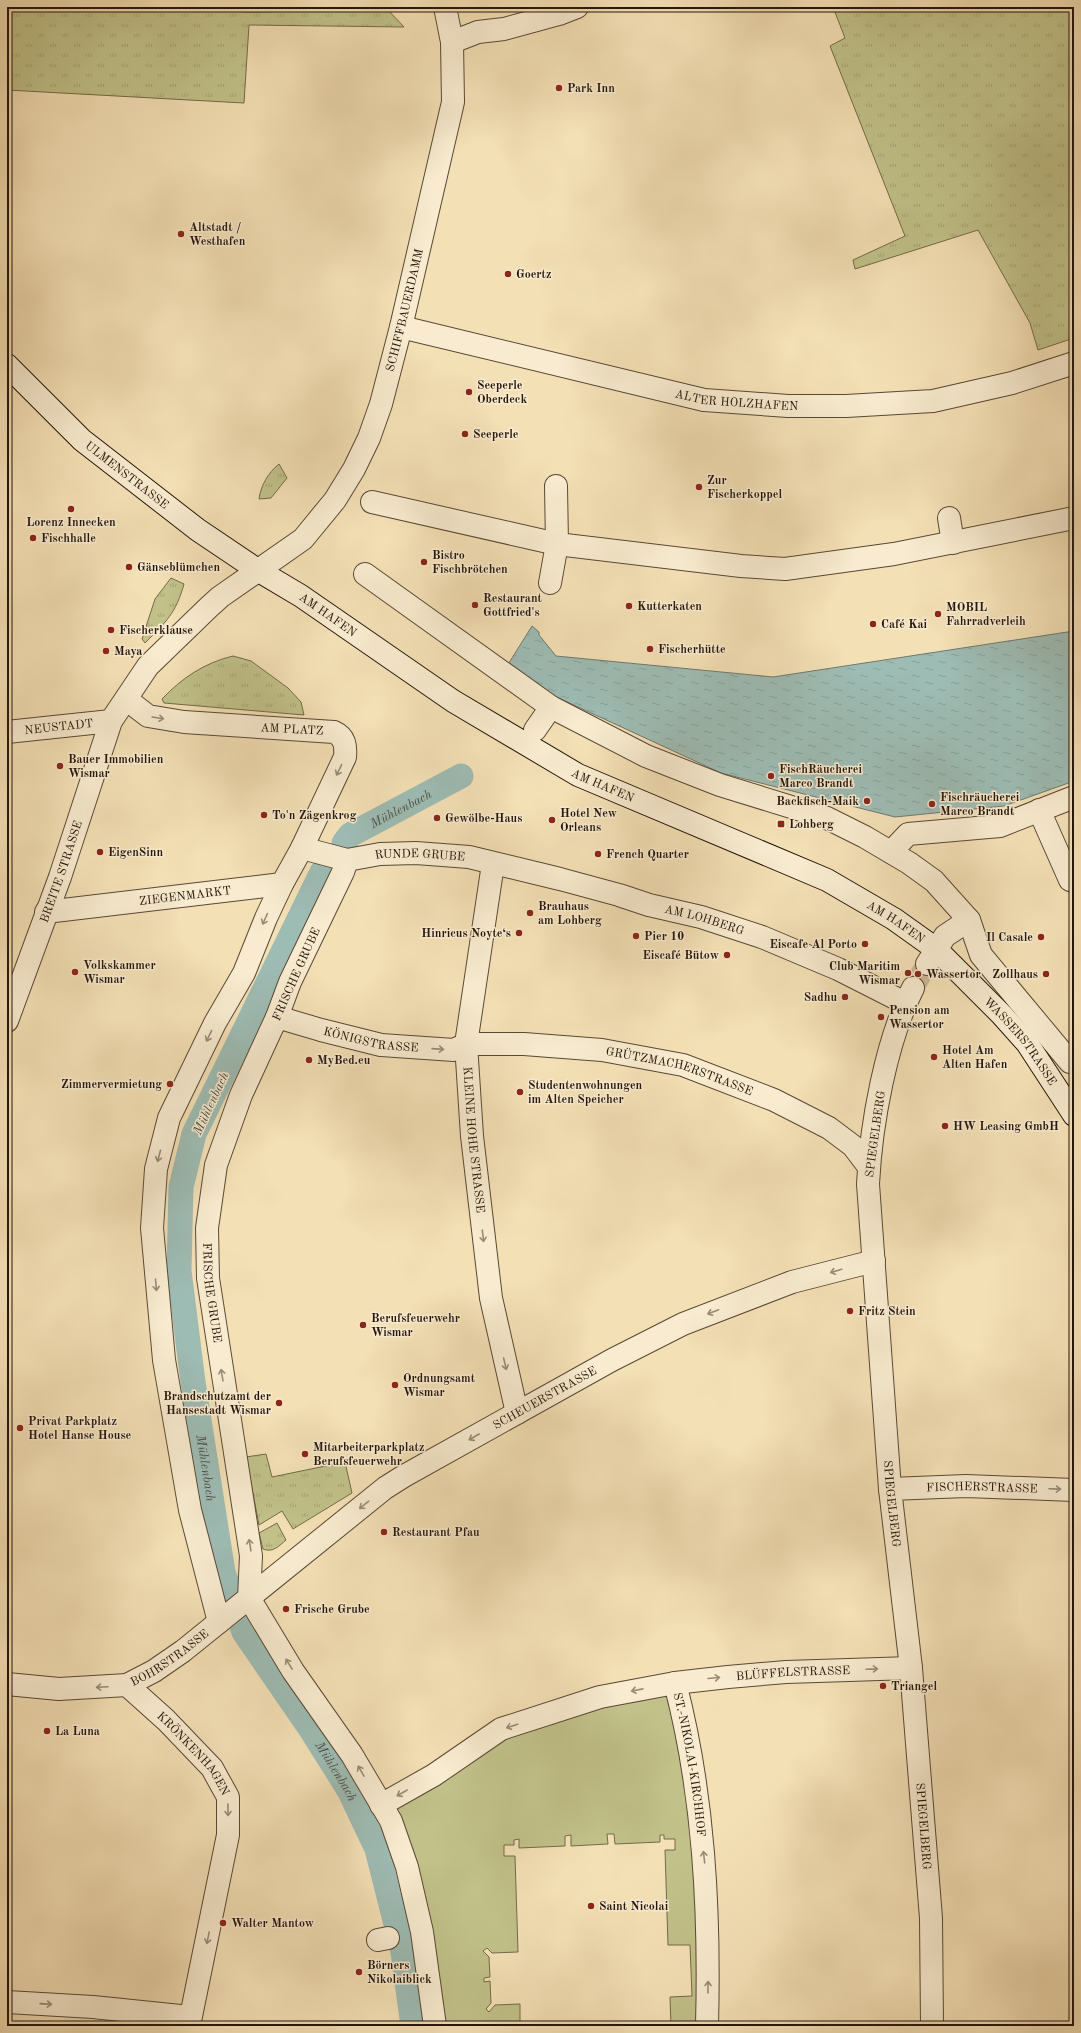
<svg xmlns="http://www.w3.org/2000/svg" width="1081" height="2033" font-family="'Old Standard TT',serif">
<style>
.grass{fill:url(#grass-tufts);stroke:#736b4a}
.park{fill:#c1c189;stroke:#736b4a}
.water{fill:url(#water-ripples);stroke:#6d7970}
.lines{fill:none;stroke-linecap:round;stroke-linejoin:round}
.canal{stroke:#9dbcb4;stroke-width:25}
.street-tunnel{stroke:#cbb793;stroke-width:22;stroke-dasharray:22 11;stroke-linecap:butt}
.street-casing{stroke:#594835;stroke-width:24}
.secondary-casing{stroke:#25150a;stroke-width:24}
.street{stroke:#f8ebcf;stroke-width:22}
.secondary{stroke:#f8ebcf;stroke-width:22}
.oneway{stroke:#998b76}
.poi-dot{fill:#8f2418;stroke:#f8ebcf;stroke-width:1.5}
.labels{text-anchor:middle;stroke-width:3;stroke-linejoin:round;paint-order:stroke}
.poi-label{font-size:12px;font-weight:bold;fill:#25150a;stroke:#f8ebcf;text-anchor:start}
.street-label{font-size:12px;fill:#25150a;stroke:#f8ebcf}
.water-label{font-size:13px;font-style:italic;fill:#4f4f46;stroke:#f8ebcf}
</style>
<defs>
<pattern id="grass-tufts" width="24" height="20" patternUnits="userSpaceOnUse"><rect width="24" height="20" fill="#c1c189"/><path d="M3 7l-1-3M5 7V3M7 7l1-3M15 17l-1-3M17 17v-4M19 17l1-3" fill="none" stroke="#a6a575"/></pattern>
<pattern id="water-ripples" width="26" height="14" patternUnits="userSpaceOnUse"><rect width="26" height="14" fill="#9dbcb4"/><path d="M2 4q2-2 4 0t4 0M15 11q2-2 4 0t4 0" fill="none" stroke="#87a199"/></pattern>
</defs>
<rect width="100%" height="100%" fill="#f4e0b5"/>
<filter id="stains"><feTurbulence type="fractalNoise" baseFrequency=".005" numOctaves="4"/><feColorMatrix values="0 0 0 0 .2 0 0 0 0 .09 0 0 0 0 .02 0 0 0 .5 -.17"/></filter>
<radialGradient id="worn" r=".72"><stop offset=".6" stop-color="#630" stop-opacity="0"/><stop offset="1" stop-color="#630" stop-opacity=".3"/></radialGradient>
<!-- grass -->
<path class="grass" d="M7,7h157l84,5 140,-2 16,17 -155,-2 -5,78 -237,-13z
M833,7h241v331l-36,12 -8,-27 -52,-93 -123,39 -2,-9 52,-24 -75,-190 15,-8z
M279,464l8,14 -16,20 -12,1c2,-14 9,-26 20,-35z
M171,578l13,6c-8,29 -18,38 -39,59l-3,-4 13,-40z
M233,656l18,5 37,27 13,14 3,13 -140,-12 -2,-4c20,-21 42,-36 71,-43z
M266,1454l6,23 73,-15 7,31 -59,36 -11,-18 -23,14 -13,-68z
M277,1523l9,17c-7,6 -13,13 -23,9l-4,-16z"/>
<!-- park -->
<path class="park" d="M675,1683l4,13 28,330h-36l-1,-29 22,-1 -2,-51h-22l-3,-95h10v-11h-11v-4h-4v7l-45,2 -1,-10h-7l1,10 -37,2v-11l-6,1v10l-46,2v-9l-5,1v5h-10v11h11l3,96 -26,1 -5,-5 -4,3 6,6 1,20 -6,1v4l6,-1 1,22 -5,6 3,3 6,-7 25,-1v22h-85l-54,-221 120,-76z"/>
<!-- water -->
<path class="water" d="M532,626l7,6v3l17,21 217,21 301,-46v150l-70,25 -109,11 -174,-44 -184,-85 -30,-22z"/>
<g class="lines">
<!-- canal -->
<g class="canal">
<path id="s1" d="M344,843l6,-8 111,-59"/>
<path id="s2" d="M322,872l-128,262 -13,53 -2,84 14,111 30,190 21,60 68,99 37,59 28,59 26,103 10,74"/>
</g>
<!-- street-tunnel -->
<path class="street-tunnel" d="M913,988l14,-24"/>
<defs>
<g id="street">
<path d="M452,42l26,-10 26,-3 55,-15 18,-7"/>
<path id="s3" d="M401,327l303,73 84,6h58l87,-5 79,-18 62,-20"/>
<path d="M372,502l185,42 184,22 44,3 109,-15 180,-36"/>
<path d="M949,518l4,25"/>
<path d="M365,574l186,133 95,49 74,29 107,33 38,19 44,26 25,18 35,39 12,35 89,107"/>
<path d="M550,583l7,-39 -1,-58"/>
<path d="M535,730l16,-23"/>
<path id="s4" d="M7,732l104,-11"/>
<path d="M1039,810l31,70"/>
<path id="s5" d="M302,848l45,12 33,-6 36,-1 53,4 91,22 59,16 30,10 52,12 61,20 76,32 67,34"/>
<path d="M891,852l17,-18 92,-8 74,-29"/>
<path id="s6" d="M347,860l-4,12 -53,110 -13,35 -36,78 -25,70 -9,63 1,50 43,278 -2,42 44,73 59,84 39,66 16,46 15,65 13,94"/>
<path id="s7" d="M493,864l-27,180 6,92 19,162 26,115"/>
<path id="s8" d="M46,912l236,-28 20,-36 43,-91c1,-11 0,-20 -11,-25l-150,-10 -36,-6 -22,-17"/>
<path d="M927,964l18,-28 24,-16"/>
<path id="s9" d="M913,988c-27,53 -42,136 -45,196l22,305 21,179 9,113 11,137 1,108"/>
<path id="s10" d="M277,1017l44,13 60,15 73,5 12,-6h58l78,6 81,15 91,35 55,28 24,18 16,21"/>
<path id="s11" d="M7,1021l53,-144 51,-156 37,-55 61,-59 11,-10 83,-58 32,-39 19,-31 15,-31 12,-34 20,-77 52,-225 -1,-60 -7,-35"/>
<path id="s12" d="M890,1489l76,-3 108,4"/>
<path d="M219,1622l-29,-112 -26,-150 -12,-132 4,-59 13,-51 46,-95 29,-50 22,-55 16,-34"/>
<path id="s13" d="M675,1683c29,111 35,228 32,343"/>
<path id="s14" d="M7,1684l52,5 68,-4 27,-14 29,-20 202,-163 19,-12 208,-116 71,-36 109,-42 82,-21"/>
<path id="s15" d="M127,1685l39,35 46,48 16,29v38l-39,191"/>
<path id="s16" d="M381,1805l53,-30 67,-46 99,-32 75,-14 53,-6 58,-5 125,-4"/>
<path d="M378,1940l10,-2"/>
<path d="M7,2002l86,5 97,10"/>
</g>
<g id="secondary">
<path id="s17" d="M7,365l75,75 116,90 61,41 42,25 152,105 125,74 249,105 67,39 42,30 65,65 26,29 47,72"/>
</g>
</defs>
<!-- street casing -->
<use href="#street" class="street-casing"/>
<!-- secondary casing -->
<use href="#secondary" class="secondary-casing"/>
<!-- street -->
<use href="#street" class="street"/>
<!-- secondary -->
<use href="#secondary" class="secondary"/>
</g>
<!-- one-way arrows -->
<defs><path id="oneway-shaft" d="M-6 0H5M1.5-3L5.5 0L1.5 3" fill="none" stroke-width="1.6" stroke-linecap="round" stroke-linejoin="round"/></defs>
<g class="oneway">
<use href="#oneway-shaft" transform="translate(158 718) rotate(9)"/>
<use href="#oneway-shaft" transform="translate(339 770) rotate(116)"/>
<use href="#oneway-shaft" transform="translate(265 919) rotate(114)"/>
<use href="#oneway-shaft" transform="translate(209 1036) rotate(116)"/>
<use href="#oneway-shaft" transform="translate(438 1049) rotate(4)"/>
<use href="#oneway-shaft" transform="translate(159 1156) rotate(105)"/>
<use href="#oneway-shaft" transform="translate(483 1236) rotate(83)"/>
<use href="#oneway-shaft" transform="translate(836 1271) rotate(164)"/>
<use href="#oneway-shaft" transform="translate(156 1285) rotate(85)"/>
<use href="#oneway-shaft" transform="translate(713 1312) rotate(159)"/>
<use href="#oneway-shaft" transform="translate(505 1364) rotate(77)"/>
<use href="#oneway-shaft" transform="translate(222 1375) rotate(-99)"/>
<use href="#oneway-shaft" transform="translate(474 1437) rotate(150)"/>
<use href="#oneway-shaft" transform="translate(1055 1489) rotate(2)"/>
<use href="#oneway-shaft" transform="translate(364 1505) rotate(141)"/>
<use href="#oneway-shaft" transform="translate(250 1545) rotate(-99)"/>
<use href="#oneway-shaft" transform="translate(289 1664) rotate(-122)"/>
<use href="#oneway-shaft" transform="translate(872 1669) rotate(-2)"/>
<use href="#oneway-shaft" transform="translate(714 1678) rotate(-5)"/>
<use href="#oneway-shaft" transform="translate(102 1687) rotate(177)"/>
<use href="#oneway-shaft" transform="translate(637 1690) rotate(169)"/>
<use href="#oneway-shaft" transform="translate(512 1726) rotate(162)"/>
<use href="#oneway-shaft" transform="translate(361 1771) rotate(-120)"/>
<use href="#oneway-shaft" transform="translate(402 1793) rotate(150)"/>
<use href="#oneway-shaft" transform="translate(228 1810) rotate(89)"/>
<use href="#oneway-shaft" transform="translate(704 1857) rotate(-97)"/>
<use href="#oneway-shaft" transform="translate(208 1938) rotate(101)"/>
<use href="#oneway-shaft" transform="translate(708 1987) rotate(-89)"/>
<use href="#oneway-shaft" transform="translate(46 2004) rotate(4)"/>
</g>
<!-- markers -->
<g class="poi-dot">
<circle cx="559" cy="88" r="4"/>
<circle cx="181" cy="234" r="4"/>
<circle cx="508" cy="274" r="4"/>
<circle cx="469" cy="392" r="4"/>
<circle cx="465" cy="434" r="4"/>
<circle cx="699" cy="487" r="4"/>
<circle cx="71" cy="509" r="4"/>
<circle cx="33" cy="538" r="4"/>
<circle cx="424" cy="562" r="4"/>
<circle cx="129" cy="567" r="4"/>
<circle cx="475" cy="605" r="4"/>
<circle cx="629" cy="606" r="4"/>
<circle cx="938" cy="614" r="4"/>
<circle cx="873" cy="624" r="4"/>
<circle cx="111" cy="630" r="4"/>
<circle cx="650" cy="649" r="4"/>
<circle cx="106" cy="651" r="4"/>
<circle cx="60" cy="766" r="4"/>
<circle cx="771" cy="776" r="4"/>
<circle cx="867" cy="801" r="4"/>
<circle cx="932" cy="804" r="4"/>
<circle cx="264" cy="815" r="4"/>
<circle cx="437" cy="818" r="4"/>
<circle cx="552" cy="820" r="4"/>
<rect x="777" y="820" width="8" height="8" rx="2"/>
<circle cx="100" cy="852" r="4"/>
<circle cx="598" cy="854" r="4"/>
<circle cx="530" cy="913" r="4"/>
<circle cx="519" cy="933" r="4"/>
<circle cx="636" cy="936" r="4"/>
<circle cx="1041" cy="937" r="4"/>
<circle cx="865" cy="944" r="4"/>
<circle cx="727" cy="955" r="4"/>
<circle cx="75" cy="972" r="4"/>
<circle cx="908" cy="973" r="4"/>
<circle cx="918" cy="974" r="4"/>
<circle cx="1046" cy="974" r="4"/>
<circle cx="845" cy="997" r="4"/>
<circle cx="881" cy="1017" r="4"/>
<circle cx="934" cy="1057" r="4"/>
<circle cx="309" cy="1060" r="4"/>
<circle cx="170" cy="1084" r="4"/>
<circle cx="520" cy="1092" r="4"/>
<circle cx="945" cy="1126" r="4"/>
<circle cx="850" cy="1311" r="4"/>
<circle cx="363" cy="1325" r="4"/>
<circle cx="395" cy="1385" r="4"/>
<circle cx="279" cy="1403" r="4"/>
<circle cx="20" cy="1428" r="4"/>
<circle cx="305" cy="1454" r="4"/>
<circle cx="384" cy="1532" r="4"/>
<circle cx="286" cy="1609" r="4"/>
<circle cx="883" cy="1686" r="4"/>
<circle cx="47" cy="1731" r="4"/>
<circle cx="591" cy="1906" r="4"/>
<circle cx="223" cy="1923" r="4"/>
<circle cx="359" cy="1972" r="4"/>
</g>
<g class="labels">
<!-- poi labels -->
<g class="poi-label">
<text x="567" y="92">Park Inn</text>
<text x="189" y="231">Altstadt /<tspan x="189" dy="14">Westhafen</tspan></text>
<text x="516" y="278">Goertz</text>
<text x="477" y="389">Seeperle<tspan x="477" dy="14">Oberdeck</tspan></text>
<text x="473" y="438">Seeperle</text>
<text x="707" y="484">Zur<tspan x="707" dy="14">Fischerkoppel</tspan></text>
<text x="71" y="526" text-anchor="middle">Lorenz Innecken</text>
<text x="41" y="542">Fischhalle</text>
<text x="432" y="559">Bistro<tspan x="432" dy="14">Fischbrötchen</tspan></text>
<text x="137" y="571">Gänseblümchen</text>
<text x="483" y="602">Restaurant<tspan x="483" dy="14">Gottfried's</tspan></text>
<text x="637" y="610">Kutterkaten</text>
<text x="946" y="611">MOBIL<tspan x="946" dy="14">Fahrradverleih</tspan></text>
<text x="881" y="628">Café Kai</text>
<text x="119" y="634">Fischerklause</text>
<text x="658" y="653">Fischerhütte</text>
<text x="114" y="655">Maya</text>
<text x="68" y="763">Bauer Immobilien<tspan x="68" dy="14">Wismar</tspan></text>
<text x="779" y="773">FischRäucherei<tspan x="779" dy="14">Marco Brandt</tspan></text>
<text x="940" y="801">Fischräucherei<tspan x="940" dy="14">Marco Brandt</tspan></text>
<text x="859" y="805" text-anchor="end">Backfisch-Maik</text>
<text x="560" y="817">Hotel New<tspan x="560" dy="14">Orleans</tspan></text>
<text x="272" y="819">To'n Zägenkrog</text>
<text x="445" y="822">Gewölbe-Haus</text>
<text x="789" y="828">Lohberg</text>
<text x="108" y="856">EigenSinn</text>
<text x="606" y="858">French Quarter</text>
<text x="538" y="910">Brauhaus<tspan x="538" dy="14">am Lohberg</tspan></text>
<text x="511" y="937" text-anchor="end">Hinricus Noyte‘s</text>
<text x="644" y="940">Pier 10</text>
<text x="1033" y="941" text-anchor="end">Il Casale</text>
<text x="857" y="948" text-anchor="end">Eiscafe Al Porto</text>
<text x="719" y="959" text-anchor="end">Eiscafé Bütow</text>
<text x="83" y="969">Volkskammer<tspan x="83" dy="14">Wismar</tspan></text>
<text x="900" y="970" text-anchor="end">Club Maritim<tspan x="900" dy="14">Wismar</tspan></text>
<text x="926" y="978">Wassertor</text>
<text x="1038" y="978" text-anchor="end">Zollhaus</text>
<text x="837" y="1001" text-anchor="end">Sadhu</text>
<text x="889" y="1014">Pension am<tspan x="889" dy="14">Wassertor</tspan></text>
<text x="942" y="1054">Hotel Am<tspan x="942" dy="14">Alten Hafen</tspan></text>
<text x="317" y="1064">MyBed.eu</text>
<text x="162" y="1088" text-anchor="end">Zimmervermietung</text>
<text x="528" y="1089">Studentenwohnungen<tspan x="528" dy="14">im Alten Speicher</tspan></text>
<text x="953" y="1130">HW Leasing GmbH</text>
<text x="858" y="1315">Fritz Stein</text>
<text x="371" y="1322">Berufsfeuerwehr<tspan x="371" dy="14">Wismar</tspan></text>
<text x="403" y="1382">Ordnungsamt<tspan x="403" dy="14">Wismar</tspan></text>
<text x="271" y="1400" text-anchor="end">Brandschutzamt der<tspan x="271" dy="14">Hansestadt Wismar</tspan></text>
<text x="28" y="1425">Privat Parkplatz<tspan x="28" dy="14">Hotel Hanse House</tspan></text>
<text x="313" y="1451">Mitarbeiterparkplatz<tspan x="313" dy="14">Berufsfeuerwehr</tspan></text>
<text x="392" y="1536">Restaurant Pfau</text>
<text x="294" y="1613">Frische Grube</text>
<text x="891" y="1690">Triangel</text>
<text x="55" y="1735">La Luna</text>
<text x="599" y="1910">Saint Nicolai</text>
<text x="231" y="1927">Walter Mantow</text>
<text x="367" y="1969">Börners<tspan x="367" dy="14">Nikolaiblick</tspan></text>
</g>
<!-- street labels -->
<g class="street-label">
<text dy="4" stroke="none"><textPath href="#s11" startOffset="839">SCHIFFBAUERDAMM</textPath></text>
<text dy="4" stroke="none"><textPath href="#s3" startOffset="344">ALTER HOLZHAFEN</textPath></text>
<text dy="4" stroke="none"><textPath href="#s17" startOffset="163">ULMENSTRASSE</textPath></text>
<text dy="4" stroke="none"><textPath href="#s17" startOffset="408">AM HAFEN</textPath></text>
<text dy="4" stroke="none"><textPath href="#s4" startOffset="52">NEUSTADT</textPath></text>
<text transform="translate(292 729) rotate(3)" y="4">AM PLATZ</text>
<text dy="4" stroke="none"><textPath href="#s17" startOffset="732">AM HAFEN</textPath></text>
<text dy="4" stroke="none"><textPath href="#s5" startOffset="120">RUNDE GRUBE</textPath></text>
<text dy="4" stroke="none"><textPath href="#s11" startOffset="159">BREITE STRASSE</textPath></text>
<text dy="4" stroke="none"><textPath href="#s8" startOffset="140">ZIEGENMARKT</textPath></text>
<text dy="4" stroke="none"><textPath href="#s5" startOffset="413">AM LOHBERG</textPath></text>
<text dy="4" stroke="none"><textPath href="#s17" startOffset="1056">AM HAFEN</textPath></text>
<text transform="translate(296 974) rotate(-66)" y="4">FRISCHE GRUBE</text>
<text dy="4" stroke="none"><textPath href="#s10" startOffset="97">KÖNIGSTRASSE</textPath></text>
<text dy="4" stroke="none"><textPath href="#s17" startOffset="1230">WASSERSTRASSE</textPath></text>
<text dy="4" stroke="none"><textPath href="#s10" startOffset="411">GRÜTZMACHERSTRASSE</textPath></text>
<text transform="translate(875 1134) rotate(-82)" y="4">SPIEGELBERG</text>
<text dy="4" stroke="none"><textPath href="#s7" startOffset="278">KLEINE HOHE STRASSE</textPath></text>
<text dy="4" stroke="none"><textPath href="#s6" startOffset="461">FRISCHE GRUBE</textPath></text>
<text dy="4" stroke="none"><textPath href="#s14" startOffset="629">SCHEUERSTRASSE</textPath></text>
<text dy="4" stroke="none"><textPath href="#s12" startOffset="92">FISCHERSTRASSE</textPath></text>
<text dy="4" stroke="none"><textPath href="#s9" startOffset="523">SPIEGELBERG</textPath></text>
<text dy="4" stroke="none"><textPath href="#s14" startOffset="171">BOHRSTRASSE</textPath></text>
<text dy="4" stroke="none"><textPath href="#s16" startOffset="441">BLÜFFELSTRASSE</textPath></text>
<text dy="4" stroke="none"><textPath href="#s15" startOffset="96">KRÖNKENHAGEN</textPath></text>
<text dy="4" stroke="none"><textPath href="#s13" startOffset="83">ST.-NIKOLAI-KIRCHHOF</textPath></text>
<text dy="4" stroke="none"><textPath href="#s9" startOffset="847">SPIEGELBERG</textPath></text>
</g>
<!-- water labels -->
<g class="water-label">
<text dy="5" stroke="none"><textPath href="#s1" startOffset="67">Mühlenbach</textPath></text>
<text transform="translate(210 1103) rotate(-65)" y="5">Mühlenbach</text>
<text dy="5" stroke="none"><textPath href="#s2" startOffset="629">Mühlenbach</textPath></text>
<text dy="5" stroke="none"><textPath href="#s2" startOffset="965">Mühlenbach</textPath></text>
</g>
</g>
<!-- margin -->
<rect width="1081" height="2033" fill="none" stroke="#f4e0b5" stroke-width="24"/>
<rect x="8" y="8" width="1065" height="2017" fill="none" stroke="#25150a" stroke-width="2"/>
<rect x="12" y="12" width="1057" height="2009" fill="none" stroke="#25150a"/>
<rect width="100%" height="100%" filter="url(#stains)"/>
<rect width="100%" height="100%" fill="url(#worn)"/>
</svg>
